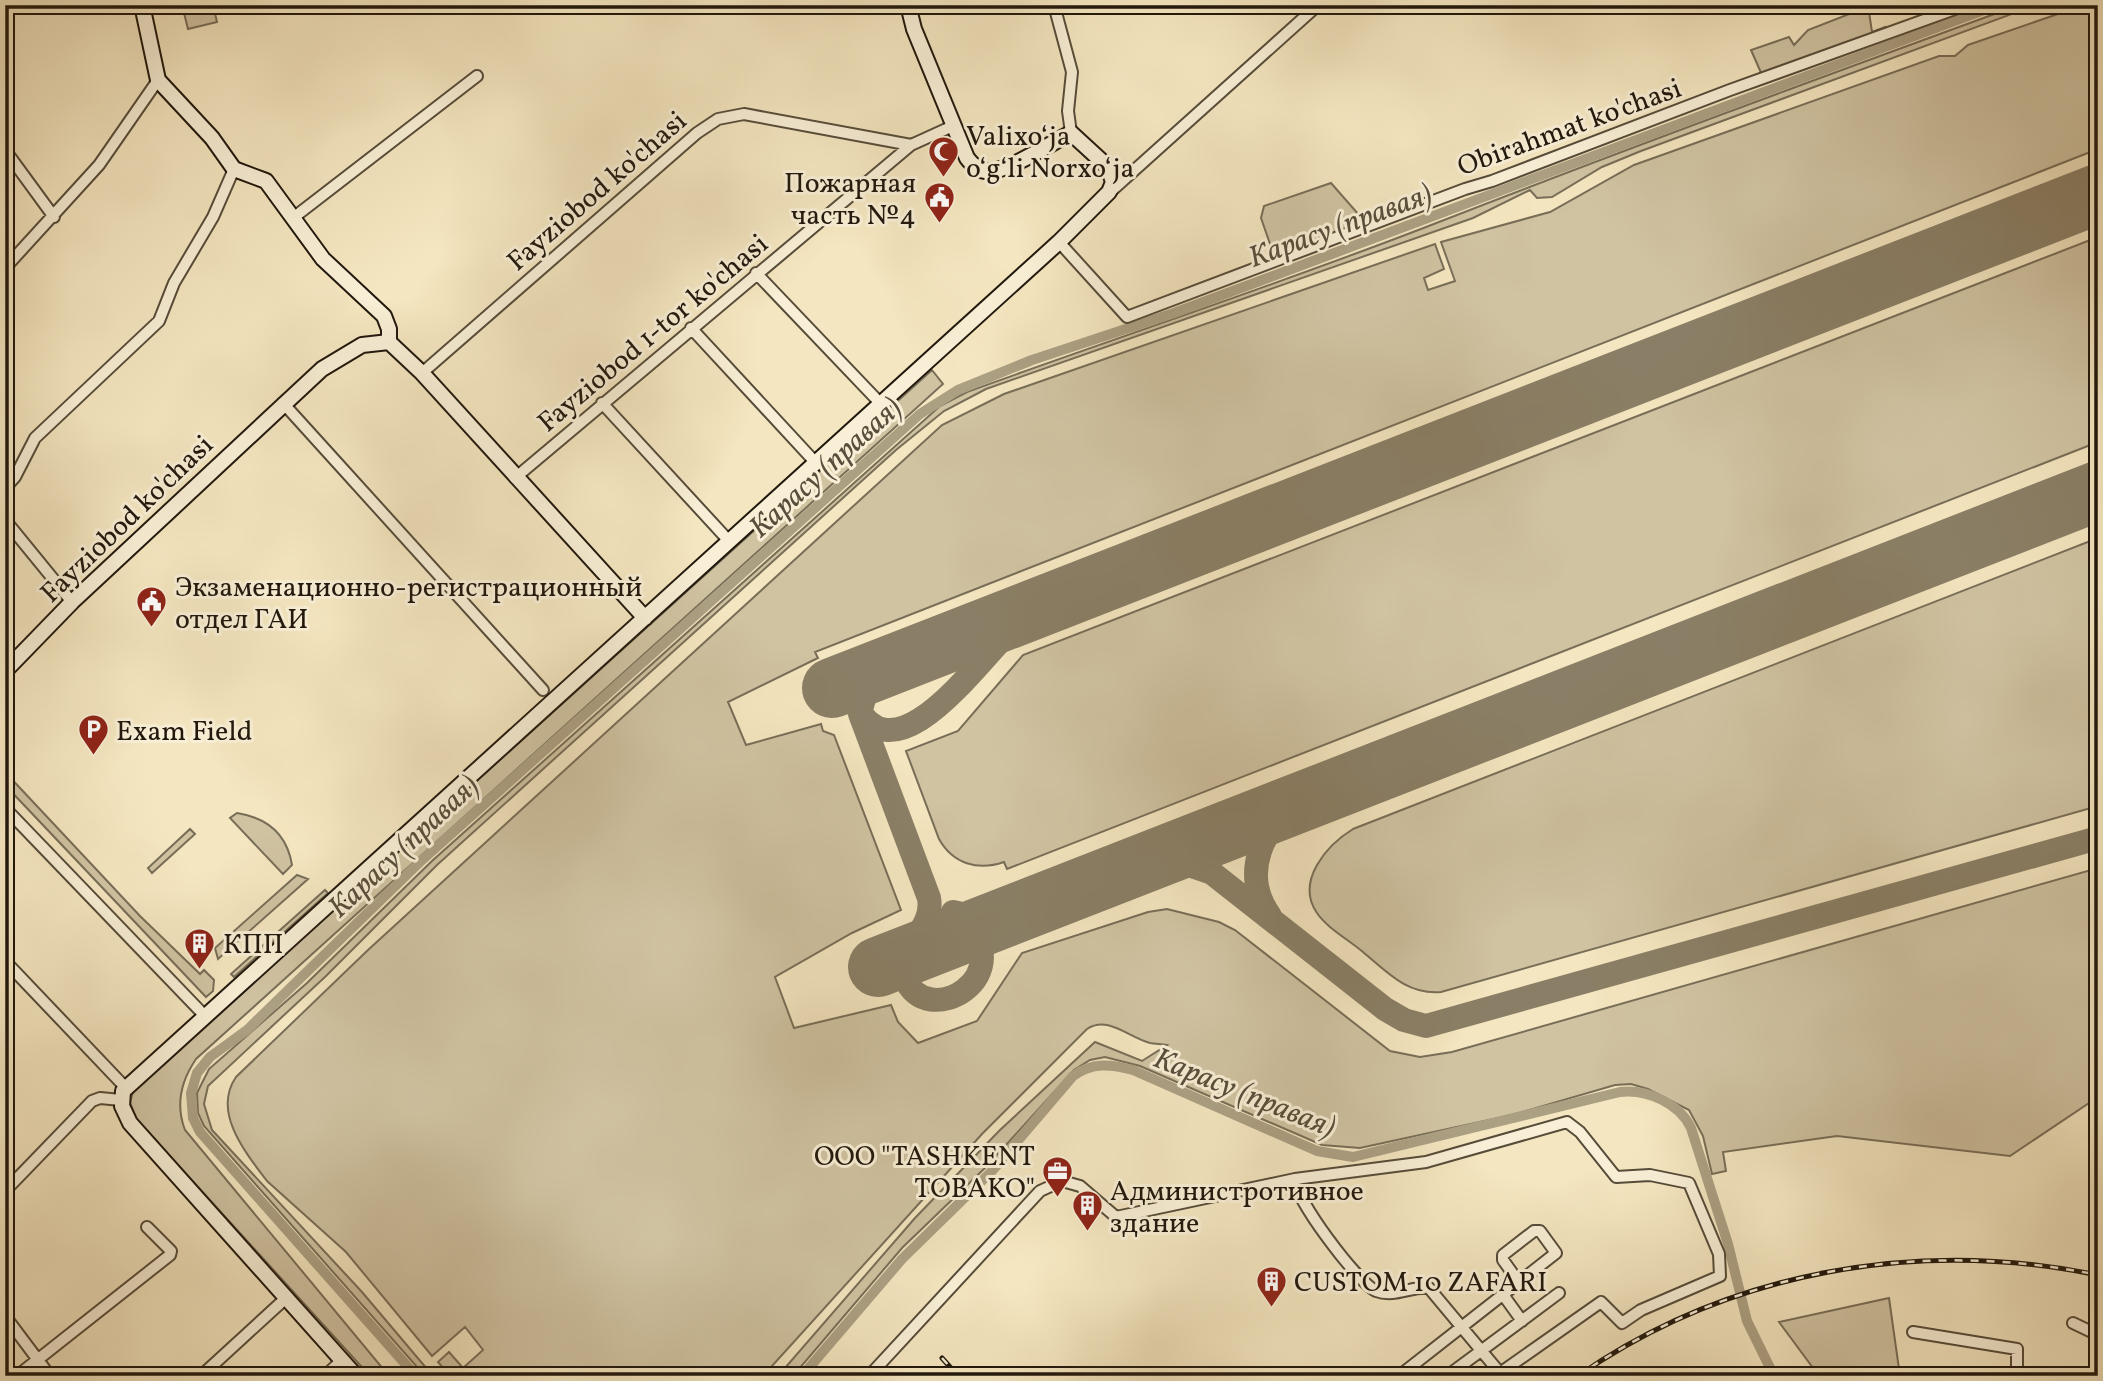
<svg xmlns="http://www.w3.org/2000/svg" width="2103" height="1381" font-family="Vollkorn,serif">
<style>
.green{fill:#d0c3a2;stroke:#786e58;stroke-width:2}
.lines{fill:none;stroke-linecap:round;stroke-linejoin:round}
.canal{stroke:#aca083;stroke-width:10}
.taxiway{stroke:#8a7f66;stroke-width:24}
.runway{stroke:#8a7f66;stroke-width:60}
.street-casing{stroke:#564c3a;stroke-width:14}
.secondary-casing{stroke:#21180d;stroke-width:18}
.street{stroke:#f8efd6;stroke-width:10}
.secondary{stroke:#f8efd6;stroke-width:14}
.rail-casing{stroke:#21180d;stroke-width:5}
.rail{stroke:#f8efd6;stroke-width:2.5;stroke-dasharray:8;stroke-linecap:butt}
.labels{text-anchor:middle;stroke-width:6;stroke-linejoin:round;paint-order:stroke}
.street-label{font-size:28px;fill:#21180d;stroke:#f8efd6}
.poi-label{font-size:28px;fill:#21180d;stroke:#f8efd6;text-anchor:start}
.water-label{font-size:30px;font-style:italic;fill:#594e3c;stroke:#f8efd6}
</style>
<rect width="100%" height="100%" fill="#f4e6c0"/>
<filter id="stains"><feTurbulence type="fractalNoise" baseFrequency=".00286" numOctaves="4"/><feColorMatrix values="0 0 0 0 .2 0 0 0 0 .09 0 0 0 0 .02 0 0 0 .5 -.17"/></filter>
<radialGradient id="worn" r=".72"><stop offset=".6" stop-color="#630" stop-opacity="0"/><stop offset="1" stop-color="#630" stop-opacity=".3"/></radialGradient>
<!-- green -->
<path class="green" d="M182,5h31l4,17 -29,7z
M1859,5h9l4,27 13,-5 -1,6 -122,42 -11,-25 38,-13 5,8 14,-15 49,-19z
M2019,5h17l-395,146 -39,16 -50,30 -15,1 -7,-8 -57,28 -487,171 -42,22 -48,39 -459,415 -111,111 -118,110 -4,18 8,26 150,162 71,84h-8l-221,-250 -6,-13 -1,-20 12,-24 98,-86 125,-122 508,-455 27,-14c157,-57 316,-109 472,-170 192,-75 386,-146 580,-217z
M2084,5h14v144l-1283,503 3,6 -90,44 18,43 75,-21 2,7 11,4 67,175 -49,23 -77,44 19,51 97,-23 7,17 20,21 59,-22 45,-68 126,-41 19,-3 52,13 16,8 155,121 30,6 32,-5 646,-184v229l-88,59 -173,-20 -114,16 3,19 -14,3 -9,-38 -14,-26 -41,-21 -17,-5 -16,1 -103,30 -152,33 -38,-3 -182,-79 -35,-9 -15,3 -16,10 -88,97 -84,81 -109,128h-15l137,-158 85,-88 95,-88 47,19 25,-16c-6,-1 -12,-1 -17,-2 -21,-5 -42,-28 -63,-14l-105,105 -219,242h-313l-12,-14 11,-10 14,16 20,-18 -18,-23 -33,29 -86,-104 -79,-71c-22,-29 -55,-69 -31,-104l132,-127 574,-525 62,-31 431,-150 9,25 -20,9 4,12 27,-9 -14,-39 109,-30 84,-47 305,-109h16l13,-11z
M1331,183l36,41 -92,34 -14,-40 3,-12z
M2098,237v205l-1091,427 -3,-7c-26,9 -51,2 -65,-23l-33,-88 52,-20 65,-76z
M932,370l11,14 -747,675c-15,22 -21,45 -11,71l204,246h-19l-233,-256 -7,-17 3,-12z
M2098,538v268l-657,186c-34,3 -54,-20 -78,-40 -14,-12 -36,-24 -46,-39 -22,-32 10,-68 36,-84z
M5,772l135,144 60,58 4,-4 10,10 -1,11 -7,6 -201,-212z
M237,813c31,5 50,21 55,52l-9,9 -53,-56z
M190,829l5,5 -43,39 -4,-5z
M297,875l11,4 -90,80 -3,-11z
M325,890l3,3 -94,84 -3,-3z
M1889,1298l11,78h-81l-40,-54z"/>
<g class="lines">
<!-- canal -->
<path class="canal" d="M416,1376l-216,-244 -7,-14 -2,-25 6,-20 13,-16 37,-27 175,-170 498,-446 38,-24 74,-30 142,-47 823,-308
M802,1376l100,-117 90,-88 81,-95c19,-14 38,-12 60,-6l184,81 36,6 267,-65c28,-3 60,12 71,36l37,116 19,77 27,55"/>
<!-- taxiway -->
<path class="taxiway" d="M867,662l17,-7h32
M887,666l-20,21 -7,27 69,184c6,32 -34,51 -24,79 19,56 123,-1 53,-63
M857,707c46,82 141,-79 177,-98
M1131,868l25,-6 21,-1 35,12 173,136 19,11 22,6 672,-188
M953,912l30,7 34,-7
M1270,916c-30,-42 -8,-91 32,-115"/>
<!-- runway -->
<path class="runway" d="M832,688l1266,-494
M878,967l1220,-476"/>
<defs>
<path id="street" d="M1054,5l18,67 -4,39 3,22
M5,150l49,67
M1109,193l209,-188
M293,218l184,-142
M1059,242l68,75 338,-128 27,-8 238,-91 236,-85
M5,268l94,-103 59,-85
M756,273l124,130
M691,328l124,134
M422,373l275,-240 21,-14 26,-5 167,31
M283,403l260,287
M602,403l127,138
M515,478l396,-333 44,-20
M5,488l10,-11 20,-39 124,-117 15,-38 39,-66 21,-48
M5,520l67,82
M5,808l199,207
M5,961l120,126
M5,1191l87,-90 8,-3 21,2
M1504,1296l18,25
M5,1316l45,60
M2073,1323l25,12
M1913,1332l104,17v27
M17,1376l153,-121 1,-4 -24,-24
M201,1376l85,-78
M325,1376l17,-16
M869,1376l171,-185 22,-10 18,5 36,31 179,-38c-1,19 63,104 81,112 19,7 35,-5 53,-3l71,85 101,-71 21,21 19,-13 79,-34 -1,-22 -30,-71 -39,-8 -34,2 -36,-45 -13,-10 -141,40 -131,17
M1399,1376l157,-123 -16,-22h-6l-31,24v5l15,21
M1447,1376l112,-83"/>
<path id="secondary" d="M142,5l16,75 54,58 22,31 32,12 57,78 61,57 5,13v13
M389,342l33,31 223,245
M5,671l67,-69 250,-233 40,-24 27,-3
M356,1376l-226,-253 -8,-17 1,-15 936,-849 50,-50 4,-10 -5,-15 -37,-34c-20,10 -60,37 -81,38 -10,1 -17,-5 -23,-13l-53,-129 -6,-24"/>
</defs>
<!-- street casing -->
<use href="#street" class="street-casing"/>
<!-- secondary casing -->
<use href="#secondary" class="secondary-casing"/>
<!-- street -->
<use href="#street" class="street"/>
<!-- secondary -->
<use href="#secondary" class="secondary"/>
<defs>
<path id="rail" d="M942,1358l16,18
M1578,1376c151,-105 340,-138 520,-101"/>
</defs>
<!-- rail casing -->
<use href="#rail" class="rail-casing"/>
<!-- rail -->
<use href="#rail" class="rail"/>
</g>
<!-- icons -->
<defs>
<symbol id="mosque-pin" viewBox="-11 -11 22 30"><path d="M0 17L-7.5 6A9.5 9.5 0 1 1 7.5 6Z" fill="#8f2418" stroke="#f8efd6"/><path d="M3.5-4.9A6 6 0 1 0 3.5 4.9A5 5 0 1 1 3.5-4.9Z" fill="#fff"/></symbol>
<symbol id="civic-pin" viewBox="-11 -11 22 30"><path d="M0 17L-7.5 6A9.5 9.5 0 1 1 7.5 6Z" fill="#8f2418" stroke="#f8efd6"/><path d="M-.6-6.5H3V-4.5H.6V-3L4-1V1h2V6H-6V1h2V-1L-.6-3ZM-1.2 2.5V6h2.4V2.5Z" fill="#fff"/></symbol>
<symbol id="parking-pin" viewBox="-11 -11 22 30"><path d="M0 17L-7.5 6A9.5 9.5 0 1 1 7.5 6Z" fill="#8f2418" stroke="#f8efd6"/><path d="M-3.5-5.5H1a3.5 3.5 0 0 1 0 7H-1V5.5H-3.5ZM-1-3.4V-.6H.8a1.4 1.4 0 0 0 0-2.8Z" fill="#fff"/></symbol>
<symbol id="building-pin" viewBox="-11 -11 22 30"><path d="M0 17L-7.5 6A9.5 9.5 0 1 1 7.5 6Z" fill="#8f2418" stroke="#f8efd6"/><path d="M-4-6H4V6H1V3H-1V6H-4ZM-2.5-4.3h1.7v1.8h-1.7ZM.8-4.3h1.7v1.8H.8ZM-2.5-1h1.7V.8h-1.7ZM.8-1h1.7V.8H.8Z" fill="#fff"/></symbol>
<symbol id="office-pin" viewBox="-11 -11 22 30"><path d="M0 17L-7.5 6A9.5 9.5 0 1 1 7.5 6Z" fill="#8f2418" stroke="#f8efd6"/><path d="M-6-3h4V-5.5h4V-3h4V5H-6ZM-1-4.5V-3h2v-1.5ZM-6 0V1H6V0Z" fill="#fff"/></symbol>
</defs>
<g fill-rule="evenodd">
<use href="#mosque-pin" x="926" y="134" width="35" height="47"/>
<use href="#civic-pin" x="922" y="180" width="35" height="47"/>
<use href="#civic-pin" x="134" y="584" width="35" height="47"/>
<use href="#parking-pin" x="76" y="712" width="35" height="47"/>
<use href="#building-pin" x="182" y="926" width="35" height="47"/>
<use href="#office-pin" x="1040" y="1154" width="35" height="47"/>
<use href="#building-pin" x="1070" y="1188" width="35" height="47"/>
<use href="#building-pin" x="1254" y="1264" width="35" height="47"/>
</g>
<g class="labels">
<!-- street labels -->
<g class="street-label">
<text transform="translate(1569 126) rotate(-20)" y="10">Obirahmat ko'chasi</text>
<text transform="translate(596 190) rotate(-41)" y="10">Fayziobod ko'chasi</text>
<text transform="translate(652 332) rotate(-40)" y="10">Fayziobod 1-tor ko'chasi</text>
<text transform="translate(126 518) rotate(-44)" y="10">Fayziobod ko'chasi</text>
</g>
<!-- poi labels -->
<g class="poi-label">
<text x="966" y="145">Valixoʻja<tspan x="966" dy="32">oʻgʻli Norxoʻja</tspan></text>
<text x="916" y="192" text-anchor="end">Пожарная<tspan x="916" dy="32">часть №4</tspan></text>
<text x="175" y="596">Экзаменационно-регистрационный<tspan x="175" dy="32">отдел ГАИ</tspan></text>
<text x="116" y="740">Exam Field</text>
<text x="223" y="953">КПП</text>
<text x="1035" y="1165" text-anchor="end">OOO "TASHKENT<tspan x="1035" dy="32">TOBAKO"</tspan></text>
<text x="1110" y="1200">Администротивное<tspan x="1110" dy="32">здание</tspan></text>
<text x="1294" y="1291">CUSTOM 10 ZAFARI</text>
</g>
<!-- water labels -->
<g class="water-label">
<text transform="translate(1340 225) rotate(-20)" y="10">Карасу (правая)</text>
<text transform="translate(825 467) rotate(-42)" y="10">Карасу (правая)</text>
<text transform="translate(403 846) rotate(-43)" y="10">Карасу (правая)</text>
<text transform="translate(1245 1092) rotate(22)" y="10">Карасу (правая)</text>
</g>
</g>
<!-- margin -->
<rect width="2103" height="1381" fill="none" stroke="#f4e6c0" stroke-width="28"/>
<rect x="7" y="7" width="2089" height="1367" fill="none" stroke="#21180d" stroke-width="3.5"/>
<rect x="14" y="14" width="2075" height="1353" fill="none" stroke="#21180d" stroke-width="2"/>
<rect width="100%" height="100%" filter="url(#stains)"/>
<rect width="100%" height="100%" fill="url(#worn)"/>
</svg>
